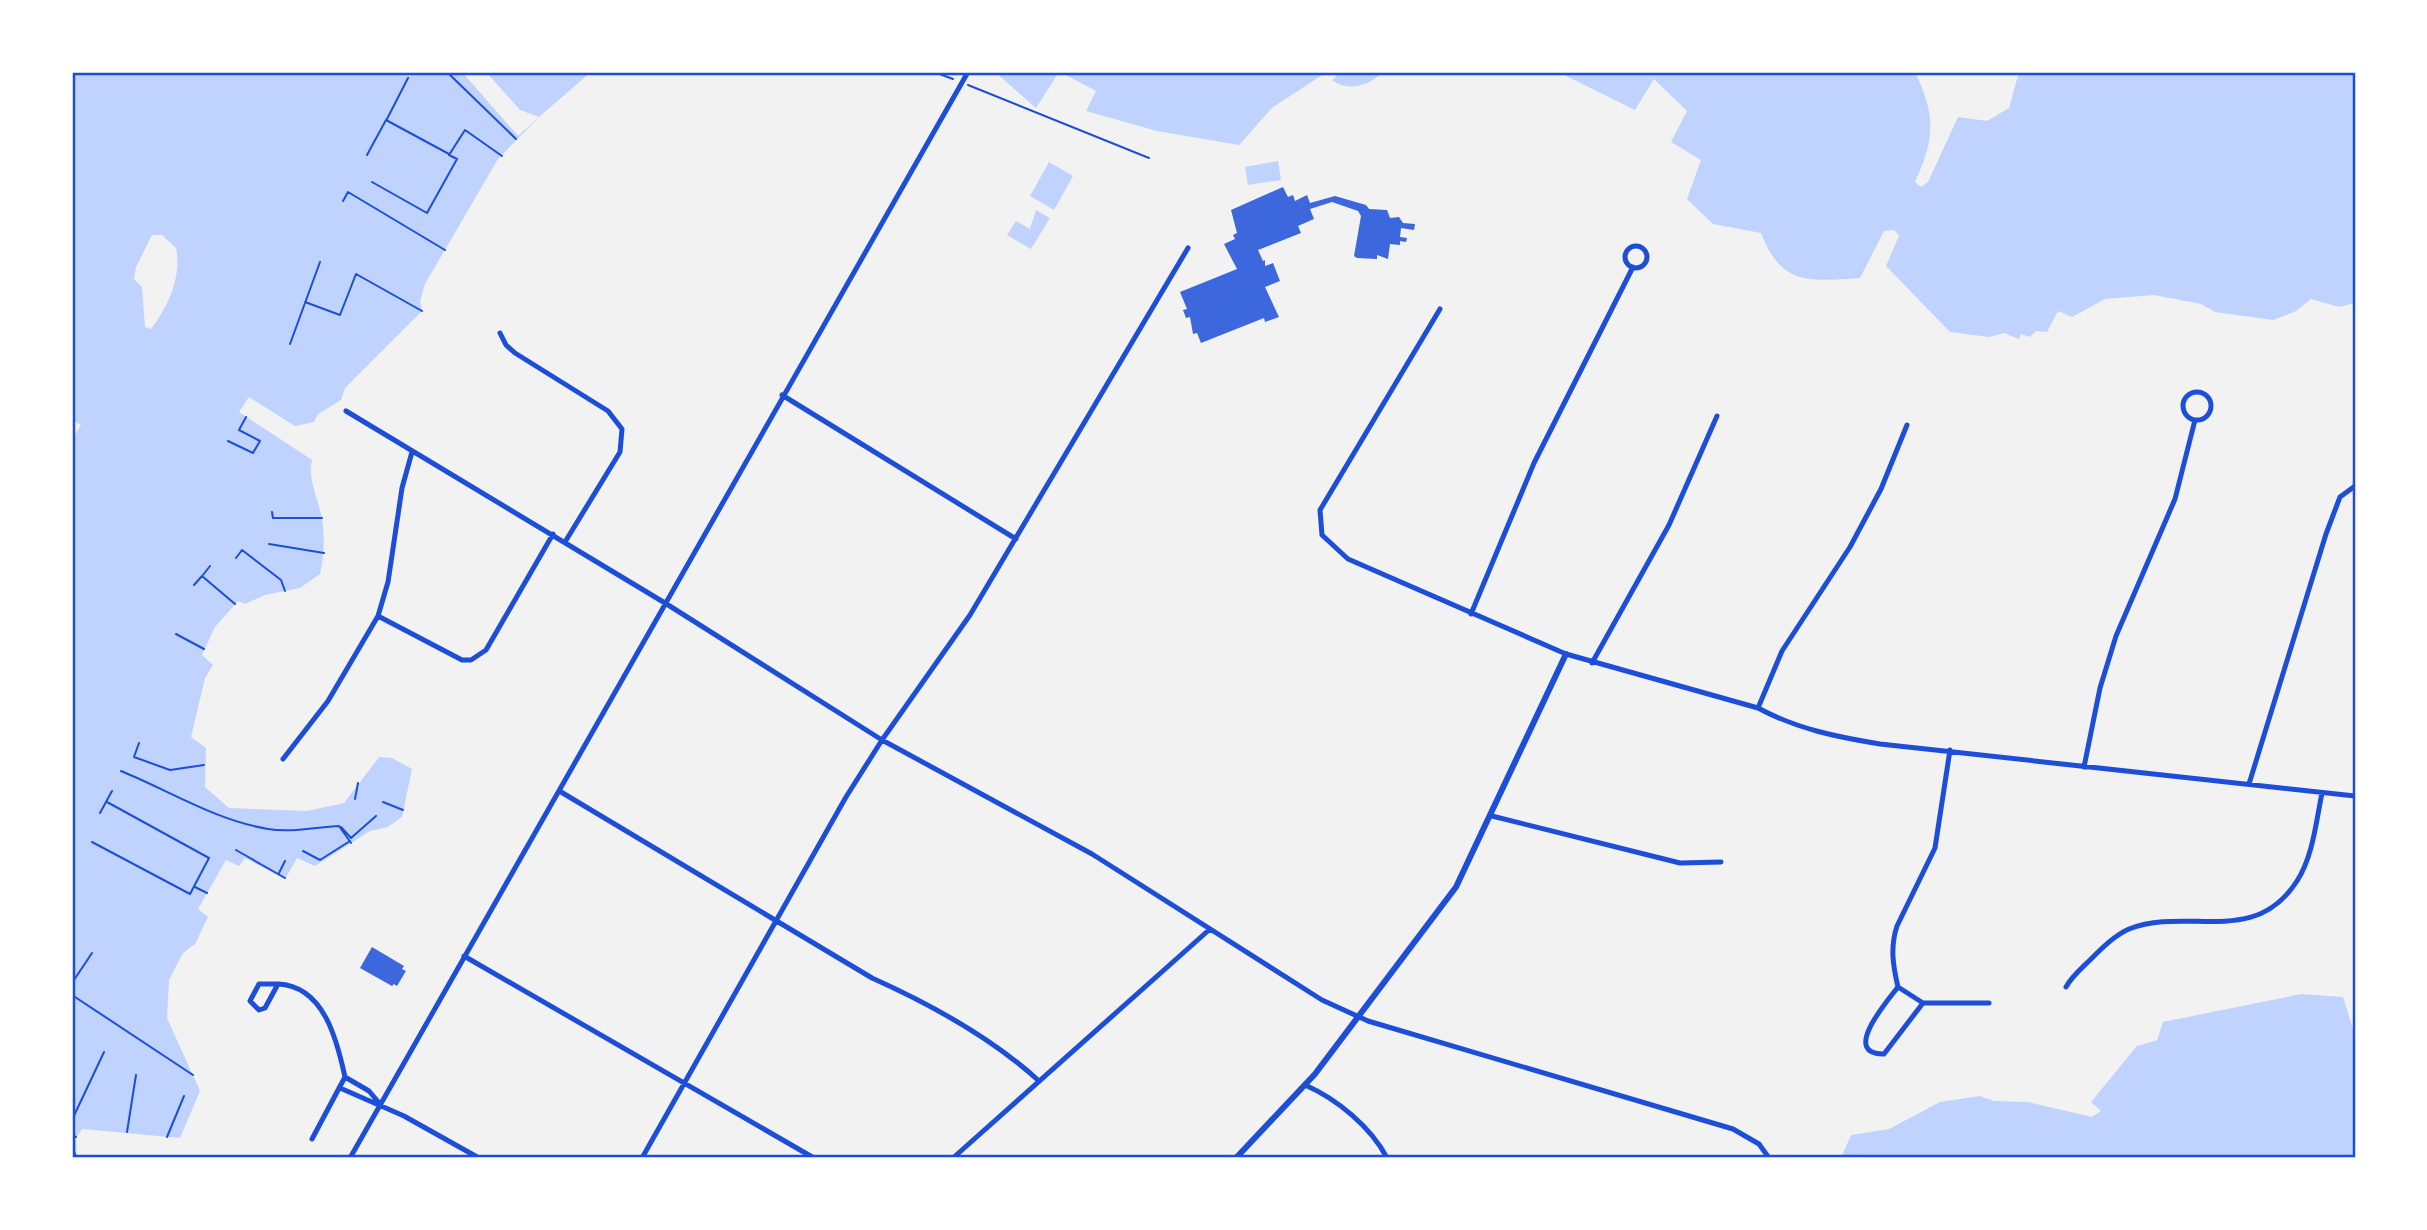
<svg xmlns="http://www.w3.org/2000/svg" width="2427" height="1230" font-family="'Noto Serif',serif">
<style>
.water{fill:#bfd3fe;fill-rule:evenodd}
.pier{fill:#f2f2f2}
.building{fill:#3d67dc}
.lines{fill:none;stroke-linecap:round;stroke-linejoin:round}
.path{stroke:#1d4ed8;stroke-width:2}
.minor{stroke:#1d4ed8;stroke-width:5}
.tertiary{stroke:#1d4ed8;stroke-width:6}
.neatline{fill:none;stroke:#1d4ed8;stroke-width:2.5}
</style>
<rect width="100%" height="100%" fill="#f2f2f2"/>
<!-- water -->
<path class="water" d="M72,72h519l-52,45 -41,42 -73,125 -5,17 2,10 -77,77 -4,12 -23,14 -4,8 -19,4 -46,-29 -10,15 73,48c-5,19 7,40 10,59 3,19 2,37 -2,55l-20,14 -35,7 -20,9 -7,-3 -23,26 -13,28 11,10 -8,13 -14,59 15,11 -1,39 24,21 78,3 37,-8 35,-46 13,1 20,11 -10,48 -14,10 -18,4 -55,35 -18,-8 -12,21 -40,-21 -6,8 -13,-6 -28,49 10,8 -13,27 -12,9 -14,27 -2,38 33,73 -20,47 -98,-9 -6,9 1,20h-5v-719l9,-14 -9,-5zM152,235h10l14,13c6,28 -8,59 -25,81l-6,-2 -3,-40 -8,-8 2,-12z
M995,72h64l-23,36z
M1060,72h267l-54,35 -34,38 -82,-14 -71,-20 10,-20z
M1341,72h43c-15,13 -35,21 -52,8z
M1558,72h357c21,44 20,66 0,110l6,5 7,-5 30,-65 29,4 22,-13 10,-36h336v231l-16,4 -28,-8 -15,12 -23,9 -58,-8 -14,-8 -47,-9 -49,4 -33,18 -14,-6 -11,21 -11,-1 -6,6 -9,-3 -2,5 -15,-6 -15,4 -39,-5 -64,-66 13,-30 -5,-6 -10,1 -24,47c-51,3 -78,9 -99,-45l-48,-9 -26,-25 14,-39 -30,-18 16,-31 -33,-32 -19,31z
M1278,161l3,19 -33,5 -3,-18z
M1049,162l24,14 -19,34 -24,-14z
M1036,210l14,8 -19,31 -24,-14 9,-14 14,8z
M2301,994l42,3 12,38v123h-514l10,-23 38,-6 51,-27 40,-6 14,5 34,1 64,15 9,-6 -10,-9 46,-56 20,-6 6,-18z"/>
<!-- pier -->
<path class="pier" d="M462,72h24l34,38 19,7 -21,19z"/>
<!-- building -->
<path class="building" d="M1283,187l5,10 5,-2 2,6 12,-6 3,8 25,-7 31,9 3,4 18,1 3,8 9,-1 4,6 12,1 -1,6 -13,-2 -1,9 7,1 -1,4 -6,-1v4l-10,-1 -2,15 -11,-4v4l-20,-1 -3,-2 7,-40 -3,-5 -26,-9 -22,7 4,10 -16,7 3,7 -43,17 5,11 2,-1v6l8,-3 7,18 -15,6 14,30 -14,5 -1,-4 -63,25 -4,-10 -4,1 -3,-17 -4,1 -3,-8 4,-1 -7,-17 57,-23 -13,-25 11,-5 -2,-4 4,-2 -6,-23z
M372,947l32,19 -2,3 4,2 -9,15 -3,-2 -2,2 -32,-18z"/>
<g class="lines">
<!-- path -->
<path class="path" d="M447,72l69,67
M934,72l19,7
M968,85l181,73
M387,119l21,-41
M367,155l19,-35 63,34
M372,182l55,31 30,-54 -8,-4 16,-25 37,26
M343,201l5,-9 97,58
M305,302l35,13 16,-41 66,37
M290,344l30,-82
M228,441l25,12 7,-12 -21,-11 7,-13
M272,512l1,6h49
M269,544l55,9
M236,558l6,-8 39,30 4,11
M203,575l7,-9
M194,585l8,-9 33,28
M176,634l28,15
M139,743l-5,14 36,13 34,-5
M121,771c49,20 94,49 147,58 22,4 49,-2 71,-3l12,17
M355,799l3,-16
M383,802l20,8
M100,813l12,-22
M341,827l10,11 25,-22
M92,842l98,52 19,-36 -102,-56
M236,850l49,28
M303,851l17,9 30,-19
M279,873l6,-12
M195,887l12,6
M72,983l20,-30
M72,995l121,80
M72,1120l32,-68
M127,1132l9,-57
M72,1135l4,2
M167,1137l17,-41
M72,1146l4,11"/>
<!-- minor -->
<path class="minor" d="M1625 257a11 11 0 1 1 22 0a11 11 0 1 1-22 0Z
M1440,309l-120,201 2,25 26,24 218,95 192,54c39,21 79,29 122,36l475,52
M500,333l6,12 9,8 93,58 14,18 -2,23 -55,90
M2183 406a14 14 0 1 1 28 0a14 14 0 1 1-28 0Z
M782,395l234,144
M346,411l319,192 217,137 210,114 230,146 46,21 365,108 26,15 10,14
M1471,614l63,-151 99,-196
M378,616l84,44h9l15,-10 67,-116
M1592,663l77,-138 48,-109
M1758,708l24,-57 68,-104 31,-58 26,-64
M1950,750l-15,98 -38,78c-7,21 -4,40 1,61l25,16h66
M283,759l45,-58 50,-85 10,-34 14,-94 10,-36
M2084,767l16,-79 16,-52 59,-137 20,-79
M2249,784l77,-250 14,-37 15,-11
M561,792l311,186c58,26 120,60 167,103
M1492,816l188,47 41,-1
M464,956l350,202
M259,984h19l-13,24 -6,2 -9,-9z
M278,984c46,2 59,56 67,93l24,14 11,13
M1898,987c-10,13 -58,68 -14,67l39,-51
M2066,987c6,-11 16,-19 25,-28 11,-11 24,-24 38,-30 59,-23 125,19 168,-48 16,-25 19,-59 25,-88
M1305,1085c32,14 66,42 82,73
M340,1088l64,28 75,42
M312,1139l33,-62
M350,1158l618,-1086
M642,1158l204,-361 36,-57 88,-125 218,-367
M953,1158l257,-229"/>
<!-- tertiary -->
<path class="tertiary" d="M1236,1158l79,-84 141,-187 110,-233"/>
</g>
<!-- border -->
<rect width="2427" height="1230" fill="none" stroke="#ffffff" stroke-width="147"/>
<rect x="74" y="74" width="2280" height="1082" class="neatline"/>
</svg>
